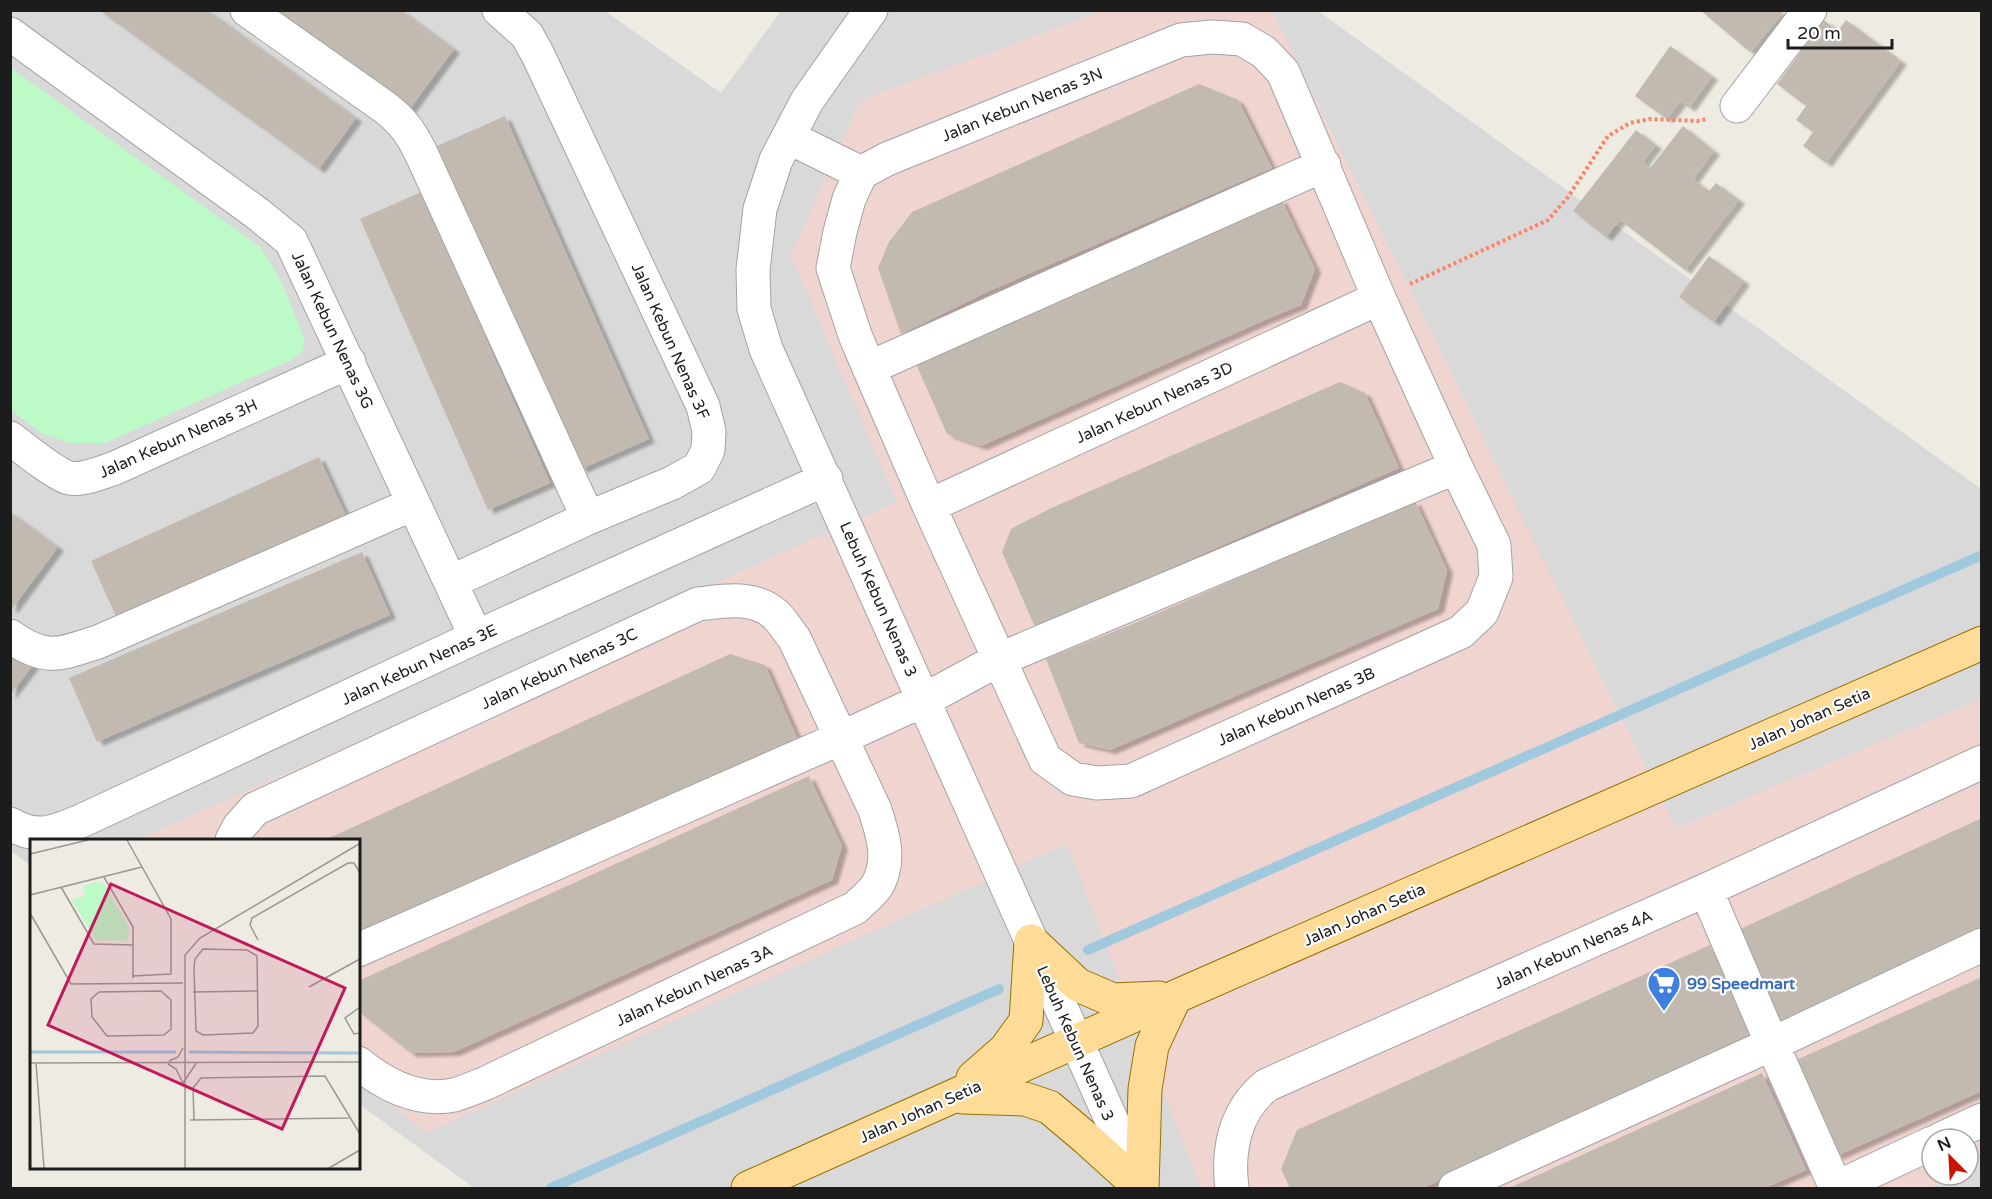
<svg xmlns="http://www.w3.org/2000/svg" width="1992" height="1199" font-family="'Varela Round',sans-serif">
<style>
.residential{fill:#dad9d9;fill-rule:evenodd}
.commercial{fill:#f0d4d0}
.park{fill:#bcfac7}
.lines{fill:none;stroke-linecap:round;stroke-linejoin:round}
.stream{stroke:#a0c9dd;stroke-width:10}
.building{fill:#c2bab1;filter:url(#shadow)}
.minor-casing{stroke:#a3a3a3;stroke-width:35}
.major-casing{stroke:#957200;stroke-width:35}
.path{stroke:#fd8364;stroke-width:4;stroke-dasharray:3 3;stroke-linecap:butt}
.minor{stroke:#fff;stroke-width:33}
.major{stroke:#fedb97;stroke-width:33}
.labels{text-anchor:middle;stroke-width:4.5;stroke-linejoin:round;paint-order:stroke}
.street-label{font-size:16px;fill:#1c1c1c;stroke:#fff}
.shop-label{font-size:16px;font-weight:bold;fill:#366cbe;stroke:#fff;text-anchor:start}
.inset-river{fill:none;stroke:#a0c9dd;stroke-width:3}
.inset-road{fill:none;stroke:#9a9893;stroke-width:1.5}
.view{fill:#c2185b;fill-opacity:0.15;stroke:#c2185b;stroke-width:3}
.inset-edge{fill:none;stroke:#1c1c1c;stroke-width:3}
</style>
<defs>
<filter id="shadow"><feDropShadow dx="6" dy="4" stdDeviation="1.5" flood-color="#0004"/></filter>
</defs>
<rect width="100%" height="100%" fill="#eeebe2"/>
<!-- residential -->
<path class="residential" d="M11,11h594l116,82 60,-82h537l663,478v699h-1507l-115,-84 -1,-264h-326l-1,26 -20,-15zM1932,1139h36v36h-36z"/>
<!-- commercial -->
<path class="commercial" d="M1103,11h169l404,817 305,-129v465l-13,7v-32h-36v36h26l-29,13h-728l-134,-344 -640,288 -68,-51 -1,-241h-222l761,-338 -106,-247 70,-155z"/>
<!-- park -->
<path class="park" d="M11,68l249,179 20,32 25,61 -3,12 -11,8 -186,83h-35l-29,-10 -30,-23z"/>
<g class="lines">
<!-- stream -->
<path class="stream" d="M1088,950l894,-395
M551,1188l448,-199"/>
</g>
<!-- building -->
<path class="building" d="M99,10h108l149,108 -37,51z
M272,10h129l53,39 -45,61z
M1700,10h85l-35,42z
M1824,20l14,11 8,-11 55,41 -75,102 -23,-17 10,-14 -17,-12 10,-14 -29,-22z
M1670,46l42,30 -23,32 -8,-7 -14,18 -32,-23z
M1199,84l39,16 34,68 -283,123 -88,43 -23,-66 11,-26 23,-30z
M505,116l144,323 -68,30 -144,-323z
M1683,126l31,25 -21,28 16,12 7,-8 23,17 -54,70 -65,-50 -14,17 -33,-26 63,-81 20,15 -13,17 7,6z
M421,192l129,291 -62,27 -128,-291z
M1281,199l34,70 -14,36 -34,14 -286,127 -34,-12 -31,-70z
M1709,256l35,25 -30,41 -35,-25z
M1340,382l25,11 34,75 -364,159 -33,-75 9,-23 38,-20z
M319,457l29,63 -229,103 -28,-62z
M1415,501l32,69 -9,39 -328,141 -31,-7 -33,-84 89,-36z
M10,512l48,35 -46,62 -2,-1z
M362,552l28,63 -293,127 -28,-64z
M10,648l23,17 -23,30z
M730,654l35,11 34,77 -441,197v-99h-33z
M809,776l33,70 -10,34 -378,172 -43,1 -53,-42v-30z
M1982,818v116l-202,93 -44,-96z
M1710,945l43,96 -330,147h-133l-9,-19 16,-39z
M1982,977v114l-146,65 -42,-95z
M1762,1073l44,97 -41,18h-256z"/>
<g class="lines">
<defs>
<path id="minor" d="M247,10l136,96c19,14 27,25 38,47l167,365
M871,10l-64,91 -31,59 -16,49 -7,61 1,39 12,40 376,839
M10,34l248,180 33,27 185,396
M1212,37l30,2 22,13 19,20 96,226 77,169 38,78 2,32 -14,35 -21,20 -330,149 -34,2 -24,-4 -28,-20 -116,-253 -60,-138 -14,-33 -22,-67 7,-36 9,-33 12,-26 26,-14 294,-119z
M1737,106l73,-96
M788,137l73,36
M869,368l455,-203
M10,438c13,10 45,36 59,40 13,3 34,-6 46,-10l234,-106
M929,506l450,-208
M451,582l137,-64 84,-35 27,-15 9,-18 1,-19 -6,-25 -165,-351 -11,-20 -28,-25
M10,636c36,26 50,18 88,6l315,-138
M10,824c28,16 44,8 71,-3l395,-184 350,-158
M232,840l7,-13 16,-18 443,-205c27,-3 56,-9 78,11 7,7 12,16 18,23l81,172c8,25 16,49 3,74 -5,9 -16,17 -23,24l-369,175c-10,4 -21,9 -32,12 -35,7 -69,-10 -96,-32
M1706,890l66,154 64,144
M358,950l485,-213 81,-37 74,-40 458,-193
M1941,1139l41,-19
M1232,1188c-5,-38 3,-78 35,-103l439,-195 276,-128
M1455,1188l317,-144 210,-99
M1836,1188l96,-45"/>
<path id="major" d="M1031,941l47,44 35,15 46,-2
M973,1078l32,-28 21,-29 5,-80
M962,1097l63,2 24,8 38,32 54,49
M748,1188l427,-191 807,-354
M1142,1188l3,-99 7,-43 23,-49"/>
</defs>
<!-- minor casing -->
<use href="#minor" class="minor-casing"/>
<!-- major casing -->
<use href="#major" class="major-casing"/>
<!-- path -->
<path class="path" d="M1410,284l138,-64 20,-23 40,-61 22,-13 20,-4 47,2 10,-2"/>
<!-- minor -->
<use href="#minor" class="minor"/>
<!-- major -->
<use href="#major" class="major"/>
</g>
<!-- icons -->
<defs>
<symbol id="supermarket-pin" viewBox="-11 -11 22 30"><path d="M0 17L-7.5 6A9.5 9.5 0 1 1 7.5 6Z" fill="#3f7fe0" stroke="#fff"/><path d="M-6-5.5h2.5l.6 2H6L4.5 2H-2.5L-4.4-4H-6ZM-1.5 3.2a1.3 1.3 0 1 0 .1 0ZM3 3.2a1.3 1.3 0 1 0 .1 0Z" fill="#fff"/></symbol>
</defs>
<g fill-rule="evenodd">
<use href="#supermarket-pin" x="1645" y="964" width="38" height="52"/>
</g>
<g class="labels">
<!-- street labels -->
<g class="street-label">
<text transform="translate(1022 104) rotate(-22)" y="6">Jalan Kebun Nenas 3N</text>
<text transform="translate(333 330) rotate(65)" y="6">Jalan Kebun Nenas 3G</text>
<text transform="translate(671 341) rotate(66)" y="6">Jalan Kebun Nenas 3F</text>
<text transform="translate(1154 402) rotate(-25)" y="6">Jalan Kebun Nenas 3D</text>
<text transform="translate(178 438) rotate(-24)" y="6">Jalan Kebun Nenas 3H</text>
<text transform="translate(879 599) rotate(66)" y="6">Lebuh Kebun Nenas 3</text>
<text transform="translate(419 664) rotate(-25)" y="6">Jalan Kebun Nenas 3E</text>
<text transform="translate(559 668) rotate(-25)" y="6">Jalan Kebun Nenas 3C</text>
<text transform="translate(1296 706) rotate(-24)" y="6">Jalan Kebun Nenas 3B</text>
<text transform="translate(1809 718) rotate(-24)" y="6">Jalan Johan Setia</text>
<text transform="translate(1364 914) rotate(-24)" y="6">Jalan Johan Setia</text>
<text transform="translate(1573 949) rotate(-24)" y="6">Jalan Kebun Nenas 4A</text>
<text transform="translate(694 985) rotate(-25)" y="6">Jalan Kebun Nenas 3A</text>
<text transform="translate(1076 1043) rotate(66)" y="6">Lebuh Kebun Nenas 3</text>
<text transform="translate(920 1111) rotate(-24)" y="6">Jalan Johan Setia</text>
</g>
<!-- shop labels -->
<g class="shop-label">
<text x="1687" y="989">99 Speedmart</text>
</g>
</g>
<!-- overview -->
<g transform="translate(30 839)">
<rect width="330" height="330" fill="#eeebe2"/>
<path d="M67,43l7,2 25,43 -1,14 -32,-1 -24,-40 13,-4 -2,-10z" fill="#bcfac7"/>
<path class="inset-river" d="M0,213h146M159,213l171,1"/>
<path class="inset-road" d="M97,1l44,79v55l-38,2M0,15l58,-14M74,38l29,50v51M31,48l33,57 39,1M0,56l112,-28M0,74l41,71 112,-1M228,101l-8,-15 2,-7 96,-55h6l6,10M173,110l44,1 10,6 1,70 -5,7 -50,2 -7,-4 -2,-63 1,-9zM279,148l51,-28M131,152l10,9v29l-7,6 -57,1 -15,-19 -1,-18 8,-7zM163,153l64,-1M330,168l-15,11 9,16 6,-1M139,222l9,-4 5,-9M0,224l330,-1M6,224l8,105M138,225l8,5 7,14M153,244l14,-21M160,281l159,-2M164,281l-1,-32 8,-10 124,-2 35,58M155,329v-213l15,-17 159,-94M299,329l31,-18"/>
<path class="view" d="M81,45l234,104 -63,141 -234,-104z"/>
<rect width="330" height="330" class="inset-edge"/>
</g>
<!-- border -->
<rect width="1992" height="1199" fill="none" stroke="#1c1c1c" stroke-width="24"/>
<!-- north arrow -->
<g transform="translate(1950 1157) rotate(336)"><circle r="28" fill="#ffffff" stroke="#a4a4a4" stroke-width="1.5"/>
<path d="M0-4.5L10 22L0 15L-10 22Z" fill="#c91400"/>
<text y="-9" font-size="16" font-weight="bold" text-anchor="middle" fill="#1c1c1c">N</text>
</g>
<!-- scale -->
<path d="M1788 39v9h104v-9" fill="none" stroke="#1c1c1c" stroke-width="3"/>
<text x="1797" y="39" font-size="18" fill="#1c1c1c" stroke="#ffffff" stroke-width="4.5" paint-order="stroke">20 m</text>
</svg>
